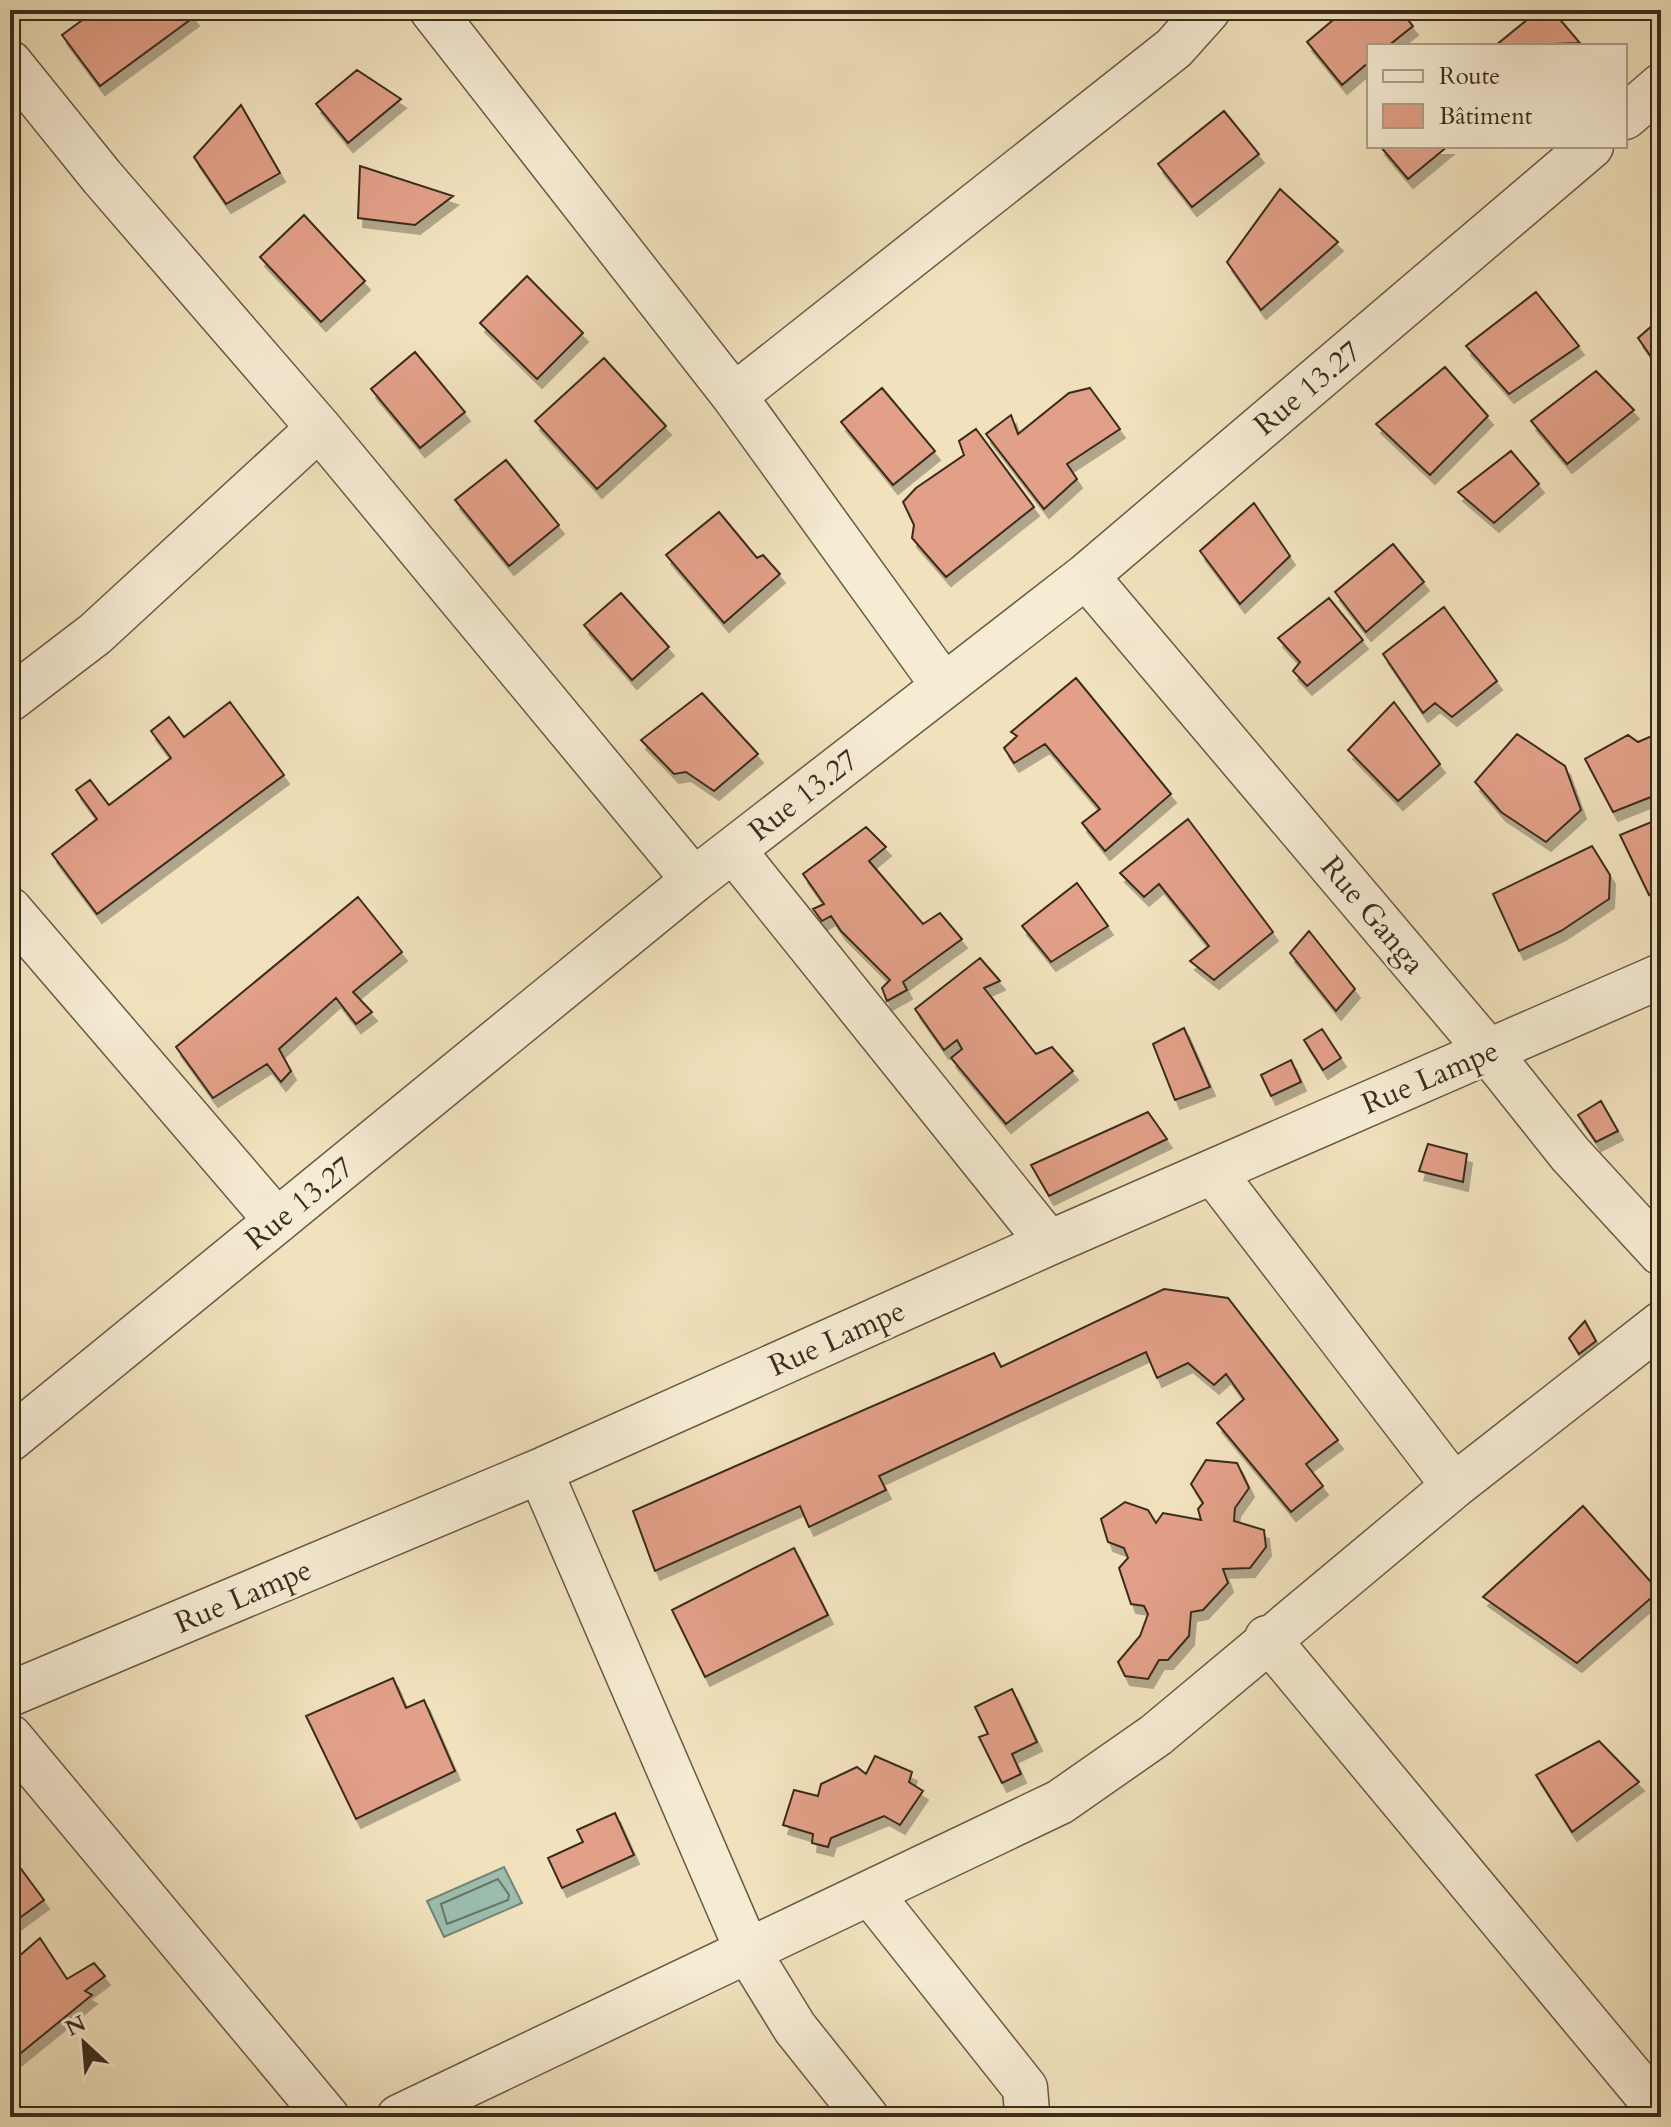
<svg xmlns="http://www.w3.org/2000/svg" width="1671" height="2127" font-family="Cardo,serif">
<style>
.water{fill:#9bbeaf;stroke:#748475;stroke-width:2}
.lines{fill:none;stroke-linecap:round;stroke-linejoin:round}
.shore{stroke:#6a7566;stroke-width:2}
.building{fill:#e2a088;stroke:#3a2c1d;stroke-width:2;filter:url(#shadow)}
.minor-casing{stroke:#685a45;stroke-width:47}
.minor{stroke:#f6ecd4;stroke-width:44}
.labels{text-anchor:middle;stroke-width:6;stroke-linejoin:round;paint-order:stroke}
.street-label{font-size:30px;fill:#3a2c1d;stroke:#f6ecd4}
</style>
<defs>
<filter id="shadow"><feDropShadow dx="5" dy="9" stdDeviation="0" flood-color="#0004"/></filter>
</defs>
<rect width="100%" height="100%" fill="#f1e2bd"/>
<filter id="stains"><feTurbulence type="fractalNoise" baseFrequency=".0025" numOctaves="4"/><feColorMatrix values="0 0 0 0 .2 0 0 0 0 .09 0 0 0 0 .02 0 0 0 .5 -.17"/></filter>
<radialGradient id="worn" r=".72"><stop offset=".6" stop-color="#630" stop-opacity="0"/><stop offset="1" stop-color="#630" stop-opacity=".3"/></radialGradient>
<!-- water -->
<path class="water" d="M504,1867l18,36 -78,34 -17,-36z"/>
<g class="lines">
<!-- shore -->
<path class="shore" d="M498,1879l11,16 -1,5 -61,24 -6,-20z"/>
</g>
<!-- building -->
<path class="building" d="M96,10h93l5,7 -94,69 -38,-51z
M1345,10h55l13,16 -25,20h-19v16l-27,23 -35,-43z
M1539,10h13l28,33 -85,3z
M357,70l44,29 -53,44 -32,-39z
M241,105l39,68 -54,31 -32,-47z
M1224,111l35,43 -67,53 -34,-43z
M1380,146h68l-40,33z
M360,166l93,30 -38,29 -57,-7z
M1280,189l58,53 -77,68 -34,-48z
M304,215l61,66 -44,41 -61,-65z
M527,276l56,57 -46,46 -57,-56z
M1536,292l43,54 -70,48 -43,-48z
M1661,318v53l-23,-33z
M415,352l50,60 -45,36 -49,-59z
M604,358l62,68 -69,63 -62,-68z
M1445,367l43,49 -58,59 -54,-51z
M1596,371l38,39 -67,54 -36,-43z
M882,388l53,63 -42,34 -52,-63z
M1090,388l30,41 -53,35 10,15 -33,30 -58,-75 25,-19 7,19 51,-41z
M976,429l58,78 -88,70 -34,-39 2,-13 -11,-23 13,-14 48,-33 -5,-14z
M1511,451l28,33 -45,39 -36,-31z
M506,460l53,65 -50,41 -54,-66z
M1254,503l36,53 -50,48 -40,-53z
M719,512l38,46 6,-3 17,19 -56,49 -58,-68z
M1393,544l31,38 -58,50 -31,-40z
M621,593l48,54 -37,33 -48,-55z
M1329,598l34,42 -56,46 -14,-15 7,-9 -22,-24z
M1444,607l53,74 -45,36 -17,-14 -12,10 -40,-59z
M1076,678l95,116 -66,57 -23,-28 18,-14 -55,-65 -31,19 -10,-15 13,-12 -6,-4z
M702,693l56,61 -44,37 -28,-19 -12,2 -33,-34z
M230,702l54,73 -187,139 -45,-60 45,-35 -21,-29 14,-10 19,25 62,-47 -20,-27 18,-14 15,20z
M1394,702l46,62 -42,37 -50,-51z
M1661,732v61l-48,19 -28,-53 43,-24 10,7z
M1517,734l48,32 16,44 -35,32 -45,-30 -26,-30z
M1661,818v72l-12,5 -29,-60z
M1188,819l85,113 -59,48 -24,-19 19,-15 -50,-62 -15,13 -24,-24z
M866,827l20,20 -17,14 54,63 17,-11 22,26 -59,43 4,8 -20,11 -5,-13 8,-8 -49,-49 -10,-15 -9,5 -9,-12 11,-5 -21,-30z
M1592,846l18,29 -1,24 -48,32 -42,20 -26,-57z
M1077,883l31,43 -57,36 -29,-36z
M358,897l44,55 -49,40 19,20 -16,12 -20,-26 -57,51 12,22 -10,11 -14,-18 -54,34 -37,-51z
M1309,931l46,58 -19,22 -46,-58z
M980,958l20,23 -16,7 52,66 16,-7 21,24 -67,53 -55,-66 11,-9 -5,-9 -13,10 -29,-41z
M1184,1028l26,59 -35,13 -22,-56z
M1322,1029l19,29 -18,12 -19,-30z
M1291,1060l10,22 -30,14 -10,-21z
M1601,1101l17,30 -22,11 -18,-27z
M1148,1112l19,27 -118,57 -18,-31z
M1428,1144l39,10 -4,28 -44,-11z
M1164,1289l64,9 110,142 -32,24 17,22 -32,26 -74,-89 27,-24 -18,-25 -12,11 -26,-22 -31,15 -11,-26 -267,124 7,14 -77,37 -9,-21 -145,65 -22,-60 361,-158 7,14z
M1585,1321l11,20 -17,13 -10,-16z
M1206,1460l31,3 12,25 -14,20 -1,13 30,9 2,17 -16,21 -27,1 5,14 -25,27 -12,2 -2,24 -21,24h-9l-11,19 -23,-3 -7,-14 22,-26 8,-22 -4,-8 -13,-2 -12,-36 9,-10 -4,-10 -16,-6 -7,-23 24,-17 23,8 8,13 7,-10 38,7 -3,-11 5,-6 -12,-19z
M1583,1506l76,85 -82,72 -94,-66z
M794,1548l34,67 -123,62 -33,-67z
M393,1678l13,30 18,-8 31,71 -99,48 -50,-103z
M1012,1689l25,53 -25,12 9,20 -19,9 -23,-46 9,-3 -13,-27z
M1599,1741l40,41 -67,50 -36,-57z
M875,1756l37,16 -3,10 14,9 -23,34 -16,-9 -53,22 -3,9 -16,-4 1,-9 -30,-9 11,-35 24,6 3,-12 36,-17 9,7z
M615,1813l19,42 -72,33 -14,-30 35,-16 -6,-12z
M10,1854l34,46 -34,25z
M40,1938l27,41 27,-16 11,13 -20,15 7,4 -82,67v-98z"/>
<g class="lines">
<defs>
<path id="minor" d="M432,10l302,386 209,289
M10,63l92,114 217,251 375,452
M1625,117l36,-31
M734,396l440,-348 34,-38
M1086,576l402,475 82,103 91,99
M10,699l85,-65 224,-206
M733,850l316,393
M10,910l267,311
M1213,1172l241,314
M10,1439l684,-559 392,-304 505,-430
M540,1471l207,479 48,78 71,89
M1267,1638l394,474
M10,1694l530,-223 509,-228 612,-267
M10,1737l317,380
M870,1893l155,195 2,24 -4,5
M399,2117l661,-315 96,-67 298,-249 207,-162"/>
</defs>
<!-- minor casing -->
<use href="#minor" class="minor-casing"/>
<!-- minor -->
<use href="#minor" class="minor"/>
</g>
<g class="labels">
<!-- street labels -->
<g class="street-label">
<text transform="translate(1307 388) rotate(-40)" y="10">Rue 13.27</text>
<text transform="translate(803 795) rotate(-38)" y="10">Rue 13.27</text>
<text transform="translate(1373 915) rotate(50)" y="10">Rue Ganga</text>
<text transform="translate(1430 1077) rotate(-23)" y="10">Rue Lampe</text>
<text transform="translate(299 1203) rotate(-39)" y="10">Rue 13.27</text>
<text transform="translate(837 1338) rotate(-24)" y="10">Rue Lampe</text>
<text transform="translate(243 1596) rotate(-23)" y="10">Rue Lampe</text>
</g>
</g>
<!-- margin -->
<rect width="1671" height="2127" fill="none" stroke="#f1e2bd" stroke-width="40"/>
<rect x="12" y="12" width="1647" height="2103" fill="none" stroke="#3a2c1d" stroke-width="4"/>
<rect x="20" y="20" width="1631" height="2087" fill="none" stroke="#3a2c1d" stroke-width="2"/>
<!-- legend -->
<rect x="1367" y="44" width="260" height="104" fill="#f6ecd4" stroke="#ab9f8b" stroke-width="2"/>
<rect x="1383" y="70" width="40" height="12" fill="#f6ecd4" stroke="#ab9f8b" stroke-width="2"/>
<text x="1439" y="84" font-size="24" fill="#3a2c1d">Route</text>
<rect x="1383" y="104" width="40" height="24" fill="#e2a088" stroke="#ab9f8b" stroke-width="2"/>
<text x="1439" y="124" font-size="24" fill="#3a2c1d">Bâtiment</text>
<!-- north arrow -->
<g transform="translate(84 2043) rotate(334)" stroke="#f6ecd4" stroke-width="6" paint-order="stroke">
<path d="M0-6L14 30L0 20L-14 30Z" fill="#3a2c1d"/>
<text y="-12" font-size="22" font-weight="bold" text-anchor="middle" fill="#3a2c1d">N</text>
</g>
<rect width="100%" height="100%" filter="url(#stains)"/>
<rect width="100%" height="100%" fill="url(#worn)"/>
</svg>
